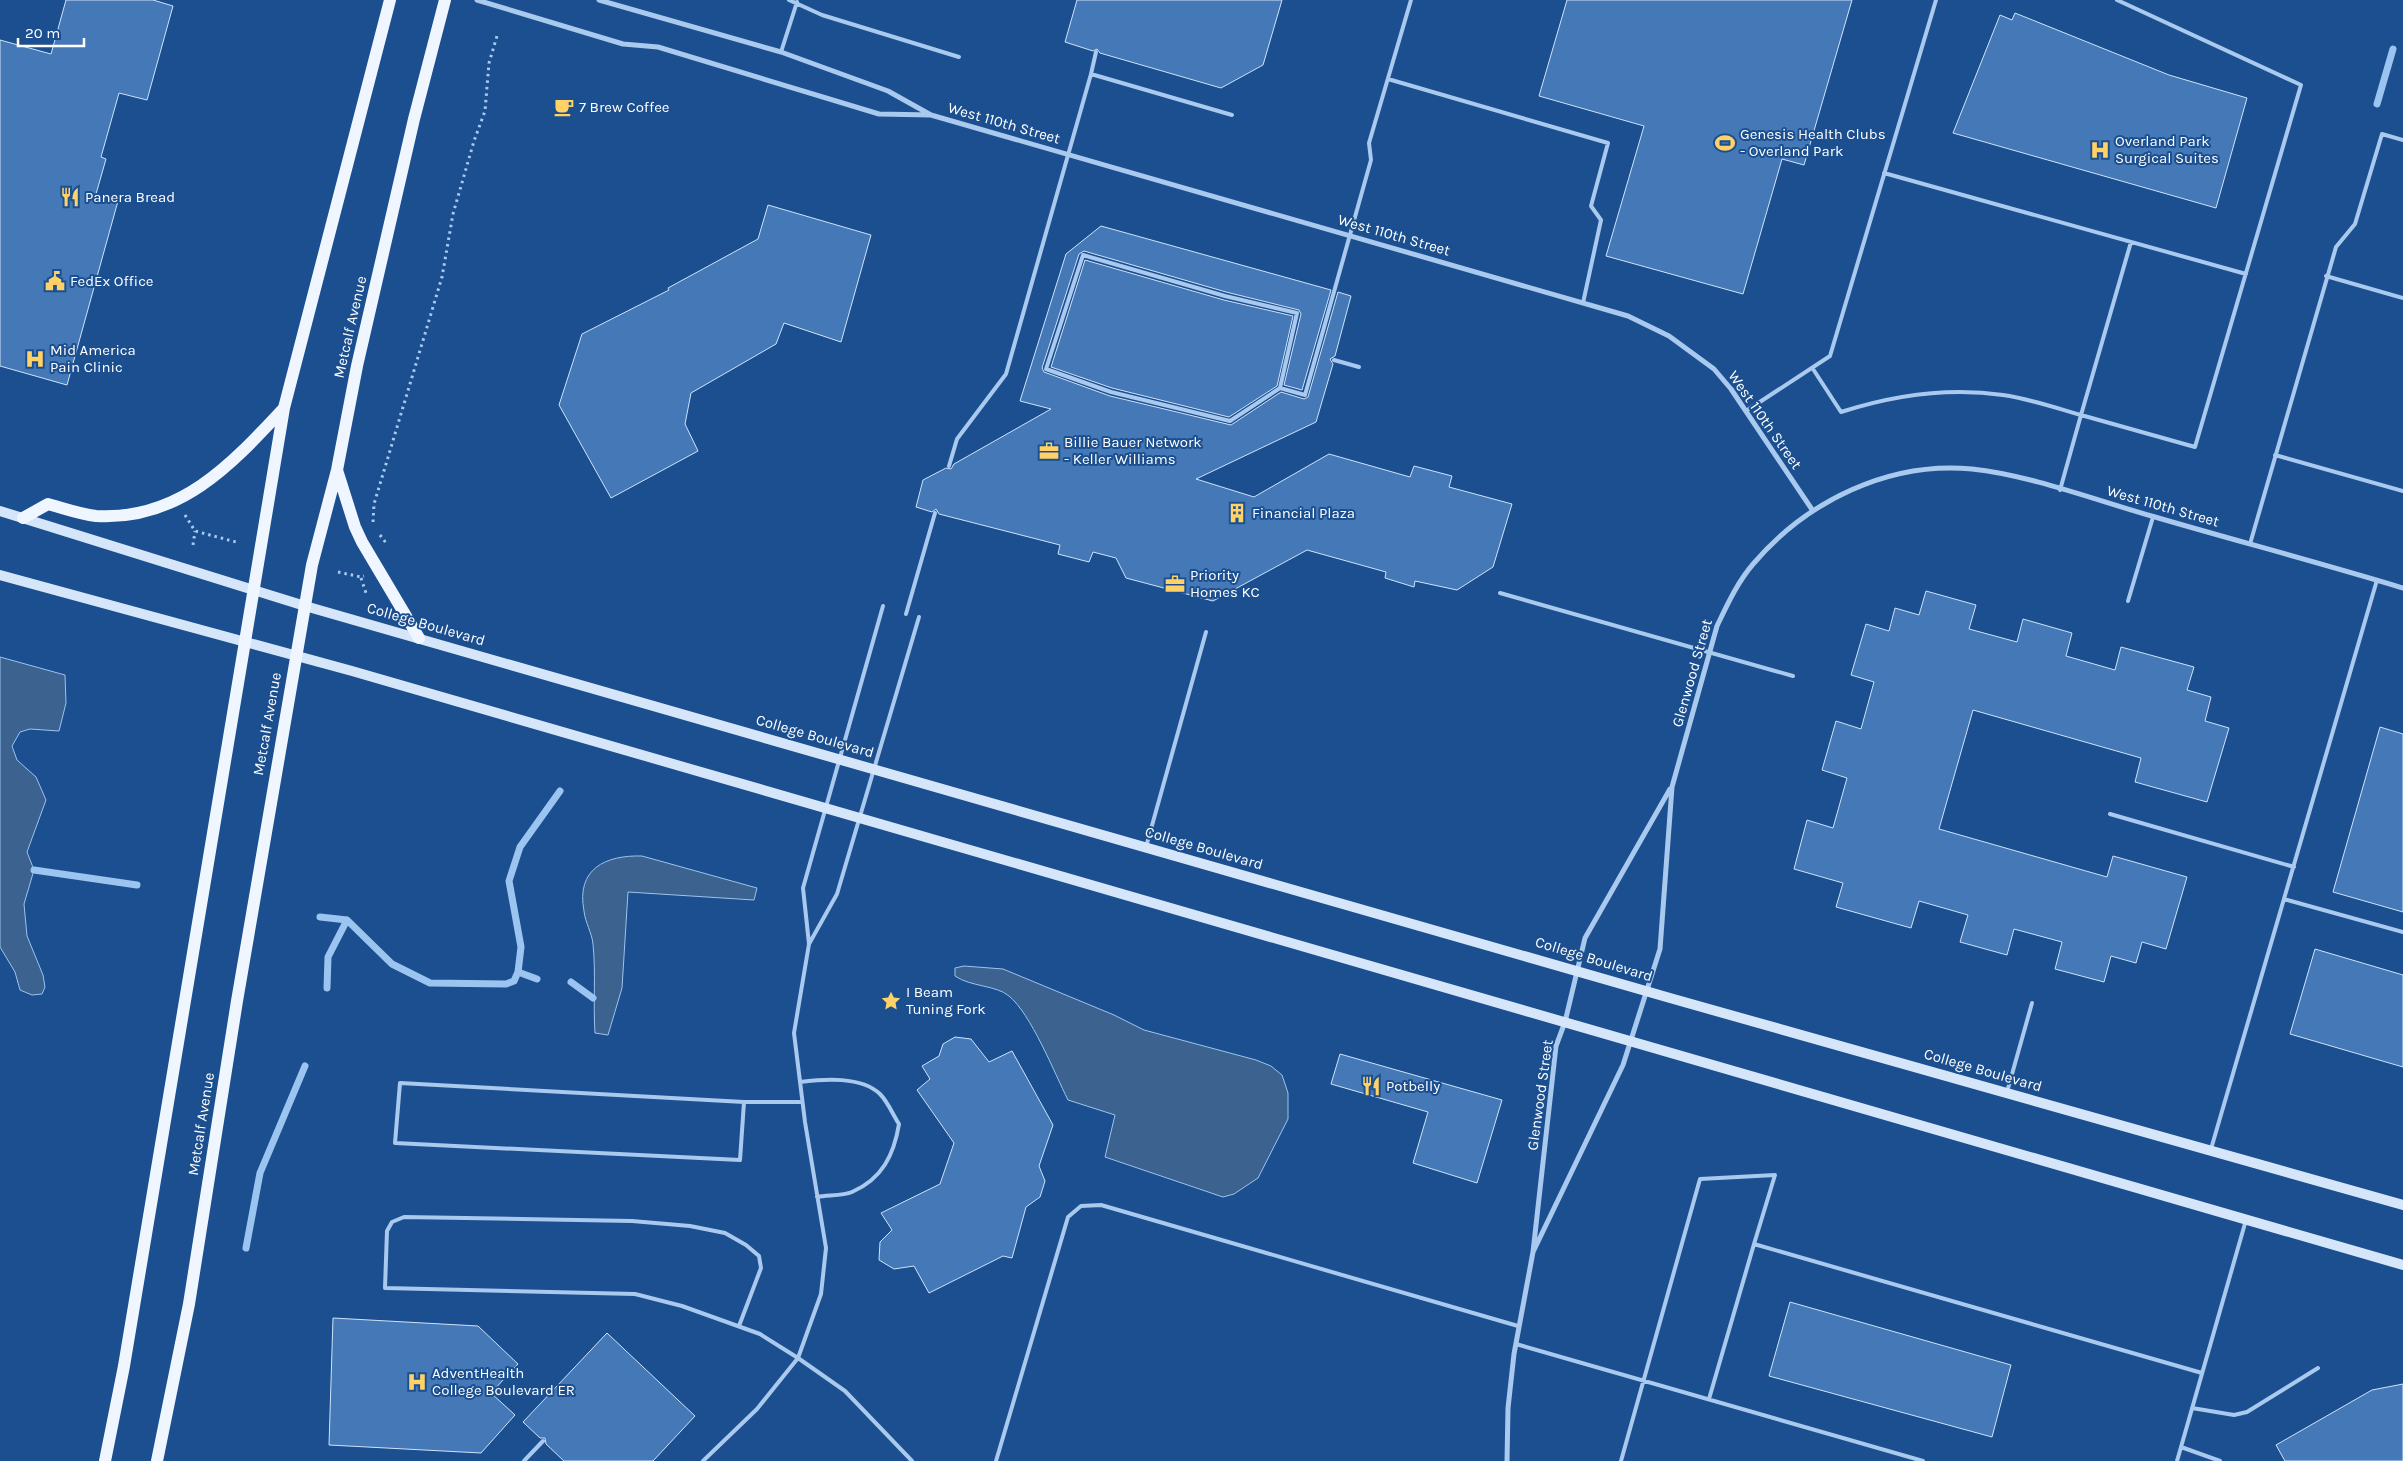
<svg xmlns="http://www.w3.org/2000/svg" width="2403" height="1461" font-family="Karla,sans-serif">
<style>
.water{fill:#3c6290;stroke:#9cc4f0}
.lines{fill:none;stroke-linecap:round;stroke-linejoin:round}
.stream{stroke:#9cc4f0;stroke-width:7}
.building{fill:#4478b7;stroke:#cfe3fa}
.path{stroke:#a9c9ee;stroke-width:3;stroke-dasharray:2.5 4;stroke-linecap:butt}
.service{stroke:#a9c9ee;stroke-width:4}
.minor{stroke:#a9c9ee;stroke-width:5}
.secondary{stroke:#d6e6fa;stroke-width:10}
.primary{stroke:#f0f6ff;stroke-width:12}
.labels{text-anchor:middle;stroke-width:4;stroke-linejoin:round;paint-order:stroke}
.poi-label{font-size:15px;fill:#fff;stroke:#1b4f8f;text-anchor:start}
.street-label{font-size:15px;fill:#fff;stroke:#1b4f8f}
</style>
<rect width="100%" height="100%" fill="#1b4f8f"/>
<!-- water -->
<path class="water" d="M0,657l65,18 1,28 -7,28 -29,-2 -10,3 -8,14 5,14 19,17 10,23 -19,52 7,18 -10,34 3,32 16,39 2,12 -3,7 -10,1 -12,-5 -5,-18 -15,-25z
M642,856l115,32 -3,12 -126,-8 -6,96 -14,47 -13,-2c-2,-30 1,-59 -2,-89 -1,-11 -8,-22 -9,-33 -8,-42 21,-56 58,-55z
M964,966l39,3 111,46 30,15 112,30 15,6 11,9 6,18v26l-30,59 -24,16 -11,3 -118,-40 10,-42 -47,-15c-14,-28 -37,-86 -59,-104 -13,-11 -38,-9 -54,-20v-8z"/>
<g class="lines">
<!-- stream -->
<path class="stream" d="M2377,104l16,-55
M34,870l103,15
M320,917l27,3 45,44 38,19 76,1 8,-3 4,-9 3,-25 -12,-66 11,-34 40,-56
M518,972l19,7
M571,982l22,16
M327,988l1,-31 19,-37
M246,1248l14,-75 45,-107"/>
</g>
<!-- building -->
<path class="building" d="M66,0h87l20,6 -26,94 -28,-7 -18,64 5,2 -10,35 22,7 -51,184 -67,-19v-326l51,14z
M1077,0h205l-19,65 -42,23 -121,-35 -3,-4 -4,2 -28,-9z
M1567,0h285l-48,165 -22,-6 -39,135 -137,-38 38,-130 -105,-30z
M2015,13l154,62 78,23 -31,110 -263,-75 47,-118 12,5z
M768,205l103,30 -30,107 -57,-19 -8,21 -85,49 -6,31 13,27 -87,47 -52,-93 23,-71 87,-44 -1,-2 90,-49z
M1101,226l230,64 -29,100 -18,-5 17,-71 -2,-4 -73,-18 -142,-41 -5,3 -37,114 2,4 66,24 121,29 50,-33 23,7 4,-2 30,-105 13,4 -16,60 -5,3 3,5 -17,58 -120,57 58,18 75,-43 81,23 4,-11 38,10 -3,11 63,17 -19,63 -36,23 -42,-9 -1,6 -29,-9 1,-6 -79,-22 -94,51 -87,-23 -10,-20 -23,-6 -4,10 -31,-8 2,-9 -121,-31 -3,-5 -4,3 -16,-5 7,-27 23,-12 5,1 3,-5 97,-55 -31,-8 46,-147z
M1085,260l139,40 69,16 -16,70 -48,31 -117,-29 -61,-21z
M1926,591l50,14 -7,24 48,13 6,-23 49,14 -6,23 49,14 6,-23 73,20 -7,23 24,7 -6,24 24,7 -22,74 -72,-20 6,-24 -168,-48 -34,119 168,48 6,-21 74,21 -21,72 -24,-7 -6,21 -25,-7 -7,26 -49,-13 7,-27 -48,-13 -7,26 -47,-13 8,-27 -49,-14 -8,27 -75,-21 7,-24 -49,-14 13,-49 26,8 14,-50 -25,-8 14,-49 25,8 13,-47 -23,-7 15,-51 23,7 6,-23 24,7z
M2380,727l23,7v178l-70,-20z
M2315,949l88,26v92l-113,-33z
M955,1037l16,2 18,23 23,-11 41,74 -14,41 6,15 -5,16 -14,10 -14,51 -9,-2 -74,37 -15,-27 -20,3 -15,-9 1,-18 12,-12 -11,-17 59,-29 14,-41 -37,-53 13,-11 -8,-13 17,-10 4,-12z
M1340,1054l162,46 -25,83 -64,-20 15,-51 -97,-28z
M1790,1302l221,63 -19,72 -223,-61z
M333,1318l145,8 40,38 -27,29 24,22 -34,38 -152,-8z
M607,1333l88,83 -42,45h-89l-18,-17 -1,-6h-5l-17,-16z
M2403,1384v77h-118l-9,-16 96,-55z"/>
<g class="lines">
<!-- path -->
<path class="path" d="M185,515l10,16 41,11
M373,522l1,-18 68,-227 11,-63 21,-73 11,-30 4,-48 8,-27
M380,535l6,8
M193,545l2,-14
M338,572l23,5 3,-1
M361,578l5,15"/>
<!-- service -->
<path class="service" d="M789,0l33,15 137,42
M781,52l16,-50
M1091,74l5,-22
M1388,79l220,64 -17,63 10,14 -18,83
M1884,173l362,101
M2326,276l77,22
M1334,360l25,7
M1813,369l28,43c53,-17 106,-25 162,-17 27,4 53,13 78,20l50,-173
M1280,388l17,-75 -72,-17 -142,-41 -37,114 65,23 119,29 50,-33 25,7 66,-235 -2,-17 42,-143
M1746,411l84,-55 106,-356
M2275,455l128,36
M949,466l8,-27 49,-65 85,-300 141,41
M2060,490l21,-75 114,32 106,-362 -184,-85
M2250,544l86,-297 19,-23 27,-90 21,6
M1500,593l293,83
M2128,601l25,-84
M906,614l29,-101
M2110,814l184,53
M1146,847l60,-215
M2284,899l119,33
M809,944l28,-50 82,-277
M800,1082c24,-3 61,-6 80,12 8,8 13,21 19,30 -5,31 -17,55 -47,68 -9,4 -24,3 -35,5
M2007,1092l25,-89
M744,1102l-4,58 -345,-17 5,-60 344,19h58
M2211,1149l166,-569
M739,1326l22,-58 -2,-12 -13,-11 -21,-12 -35,-7 -58,-5 -228,-4 -12,5 -5,9 -2,57 250,6 47,12 78,28 38,24 47,33 67,70
M1516,1344l407,117
M1709,1399l45,-155
M2192,1408l42,7 13,-3 71,-44
M2181,1447l39,14
M524,1461l19,-20
M703,1461l54,-52 41,-51 23,-64 5,-46 -21,-126 -11,-89 15,-89 -6,-56 80,-282
M996,1461l72,-244 13,-11 20,-1 417,121
M1621,1461l79,-282 75,-4 -21,69 448,129
M2177,1461l69,-241"/>
<!-- minor -->
<path class="minor" d="M477,0l146,44 35,3 221,67 52,1
M599,0l182,52 107,39 43,24 697,201 41,20 45,33 17,20 82,122
M1533,1252l90,-187 37,-116 12,-162 45,-161c10,-21 21,-45 37,-63 53,-62 135,-102 218,-94 58,6 126,32 183,48 82,24 166,46 248,71
M1507,1461l1,-53 6,-54 19,-102 23,-206 9,-24 20,-84 85,-149"/>
<!-- secondary -->
<path class="secondary" d="M0,511l305,95 1365,392 733,207
M0,575l352,96 2051,594"/>
<!-- primary -->
<path class="primary" d="M337,470l18,57 7,15 57,96
M23,518l25,-14c15,4 32,10 48,12 84,5 136,-52 188,-108
M105,1461l19,-95 160,-958 106,-408
M157,1461l32,-157 48,-303 75,-436 25,-95 20,-104 57,-247 31,-119"/>
</g>
<!-- icons -->
<defs>
<symbol id="cafe-bare" viewBox="-9 -9 18 18"><path d="M-5.5-4.5H6V0H3Q3 3.5 0 3.5H-2.5Q-5.5 3.5-5.5 0ZM3-3.2v2h1.7v-2ZM-6 4.5H4V6H-6Z" fill="#ffd166" stroke="#1b4f8f" stroke-width="2.5" paint-order="stroke"/></symbol>
<symbol id="stadium-bare" viewBox="-9 -9 18 18"><path d="M0-5a6.5 5 0 1 0 0 10a6.5 5 0 1 0 0-10ZM-3.5-1.8h7v3.6h-7Z" fill="#ffd166" stroke="#1b4f8f" stroke-width="2.5" paint-order="stroke"/></symbol>
<symbol id="hospital-bare" viewBox="-9 -9 18 18"><path d="M-5-5h3v3.5h4V-5h3V5h-3V1.5h-4V5h-3Z" fill="#ffd166" stroke="#1b4f8f" stroke-width="2.5" paint-order="stroke"/></symbol>
<symbol id="restaurant-bare" viewBox="-9 -9 18 18"><path d="M-5-6h1v4h1v-4h1v4h1v-4h1v5L-1.5 .5V6h-2V.5L-5-1ZM5-6V6H3V1.5H1.5Q1.5-4 5-6Z" fill="#ffd166" stroke="#1b4f8f" stroke-width="2.5" paint-order="stroke"/></symbol>
<symbol id="civic-bare" viewBox="-9 -9 18 18"><path d="M-.6-6.5H3V-4.5H.6V-3L4-1V1h2V6H-6V1h2V-1L-.6-3ZM-1.2 2.5V6h2.4V2.5Z" fill="#ffd166" stroke="#1b4f8f" stroke-width="2.5" paint-order="stroke"/></symbol>
<symbol id="office-bare" viewBox="-9 -9 18 18"><path d="M-6-3h4V-5.5h4V-3h4V5H-6ZM-1-4.5V-3h2v-1.5ZM-6 0V1H6V0Z" fill="#ffd166" stroke="#1b4f8f" stroke-width="2.5" paint-order="stroke"/></symbol>
<symbol id="building-bare" viewBox="-9 -9 18 18"><path d="M-4-6H4V6H1V3H-1V6H-4ZM-2.5-4.3h1.7v1.8h-1.7ZM.8-4.3h1.7v1.8H.8ZM-2.5-1h1.7V.8h-1.7ZM.8-1h1.7V.8H.8Z" fill="#ffd166" stroke="#1b4f8f" stroke-width="2.5" paint-order="stroke"/></symbol>
<symbol id="sight-bare" viewBox="-9 -9 18 18"><path d="M0-6L1.8-2.2L6-1.7L2.9 1.2L3.7 5.4L0 3.3L-3.7 5.4L-2.9 1.2L-6-1.7L-1.8-2.2Z" fill="#ffd166" stroke="#1b4f8f" stroke-width="2.5" paint-order="stroke"/></symbol>
</defs>
<g fill-rule="evenodd">
<use href="#cafe-bare" x="550" y="93" width="28" height="28"/>
<use href="#stadium-bare" x="1711" y="129" width="28" height="28"/>
<use href="#hospital-bare" x="2086" y="136" width="28" height="28"/>
<use href="#restaurant-bare" x="56" y="183" width="28" height="28"/>
<use href="#civic-bare" x="41" y="267" width="28" height="28"/>
<use href="#hospital-bare" x="21" y="345" width="28" height="28"/>
<use href="#office-bare" x="1035" y="437" width="28" height="28"/>
<use href="#building-bare" x="1223" y="499" width="28" height="28"/>
<use href="#office-bare" x="1161" y="570" width="28" height="28"/>
<use href="#sight-bare" x="877" y="987" width="28" height="28"/>
<use href="#restaurant-bare" x="1357" y="1072" width="28" height="28"/>
<use href="#hospital-bare" x="403" y="1368" width="28" height="28"/>
</g>
<g class="labels">
<!-- poi labels -->
<g class="poi-label">
<text x="579" y="112">7 Brew Coffee</text>
<text x="1740" y="139">Genesis Health Clubs<tspan x="1740" dy="17">- Overland Park</tspan></text>
<text x="2115" y="146">Overland Park<tspan x="2115" dy="17">Surgical Suites</tspan></text>
<text x="85" y="202">Panera Bread</text>
<text x="70" y="286">FedEx Office</text>
<text x="50" y="355">Mid America<tspan x="50" dy="17">Pain Clinic</tspan></text>
<text x="1064" y="447">Billie Bauer Network<tspan x="1064" dy="17">- Keller Williams</tspan></text>
<text x="1252" y="518">Financial Plaza</text>
<text x="1190" y="580">Priority<tspan x="1190" dy="17">Homes KC</tspan></text>
<text x="906" y="997">I Beam<tspan x="906" dy="17">Tuning Fork</tspan></text>
<text x="1386" y="1091">Potbelly</text>
<text x="432" y="1378">AdventHealth<tspan x="432" dy="17">College Boulevard ER</tspan></text>
</g>
<!-- street labels -->
<g class="street-label">
<text transform="translate(1004 123) rotate(16)" y="5">West 110th Street</text>
<text transform="translate(1394 235) rotate(16)" y="5">West 110th Street</text>
<text transform="translate(350 327) rotate(-77)" y="5">Metcalf Avenue</text>
<text transform="translate(1765 420) rotate(55)" y="5">West 110th Street</text>
<text transform="translate(2163 506) rotate(16)" y="5">West 110th Street</text>
<text transform="translate(426 624) rotate(16)" y="5">College Boulevard</text>
<text transform="translate(1692 673) rotate(-74)" y="5">Glenwood Street</text>
<text transform="translate(267 724) rotate(-80)" y="5">Metcalf Avenue</text>
<text transform="translate(815 736) rotate(16)" y="5">College Boulevard</text>
<text transform="translate(1204 848) rotate(16)" y="5">College Boulevard</text>
<text transform="translate(1594 959) rotate(17)" y="5">College Boulevard</text>
<text transform="translate(1983 1070) rotate(16)" y="5">College Boulevard</text>
<text transform="translate(1540 1095) rotate(-82)" y="5">Glenwood Street</text>
<text transform="translate(201 1124) rotate(-81)" y="5">Metcalf Avenue</text>
</g>
</g>
<!-- scale -->
<path d="M18 38v8h66v-8" fill="none" stroke="#ffffff" stroke-width="2.5"/>
<text x="25" y="38" font-size="15" fill="#ffffff" stroke="#1b4f8f" stroke-width="4" paint-order="stroke">20 m</text>
</svg>
